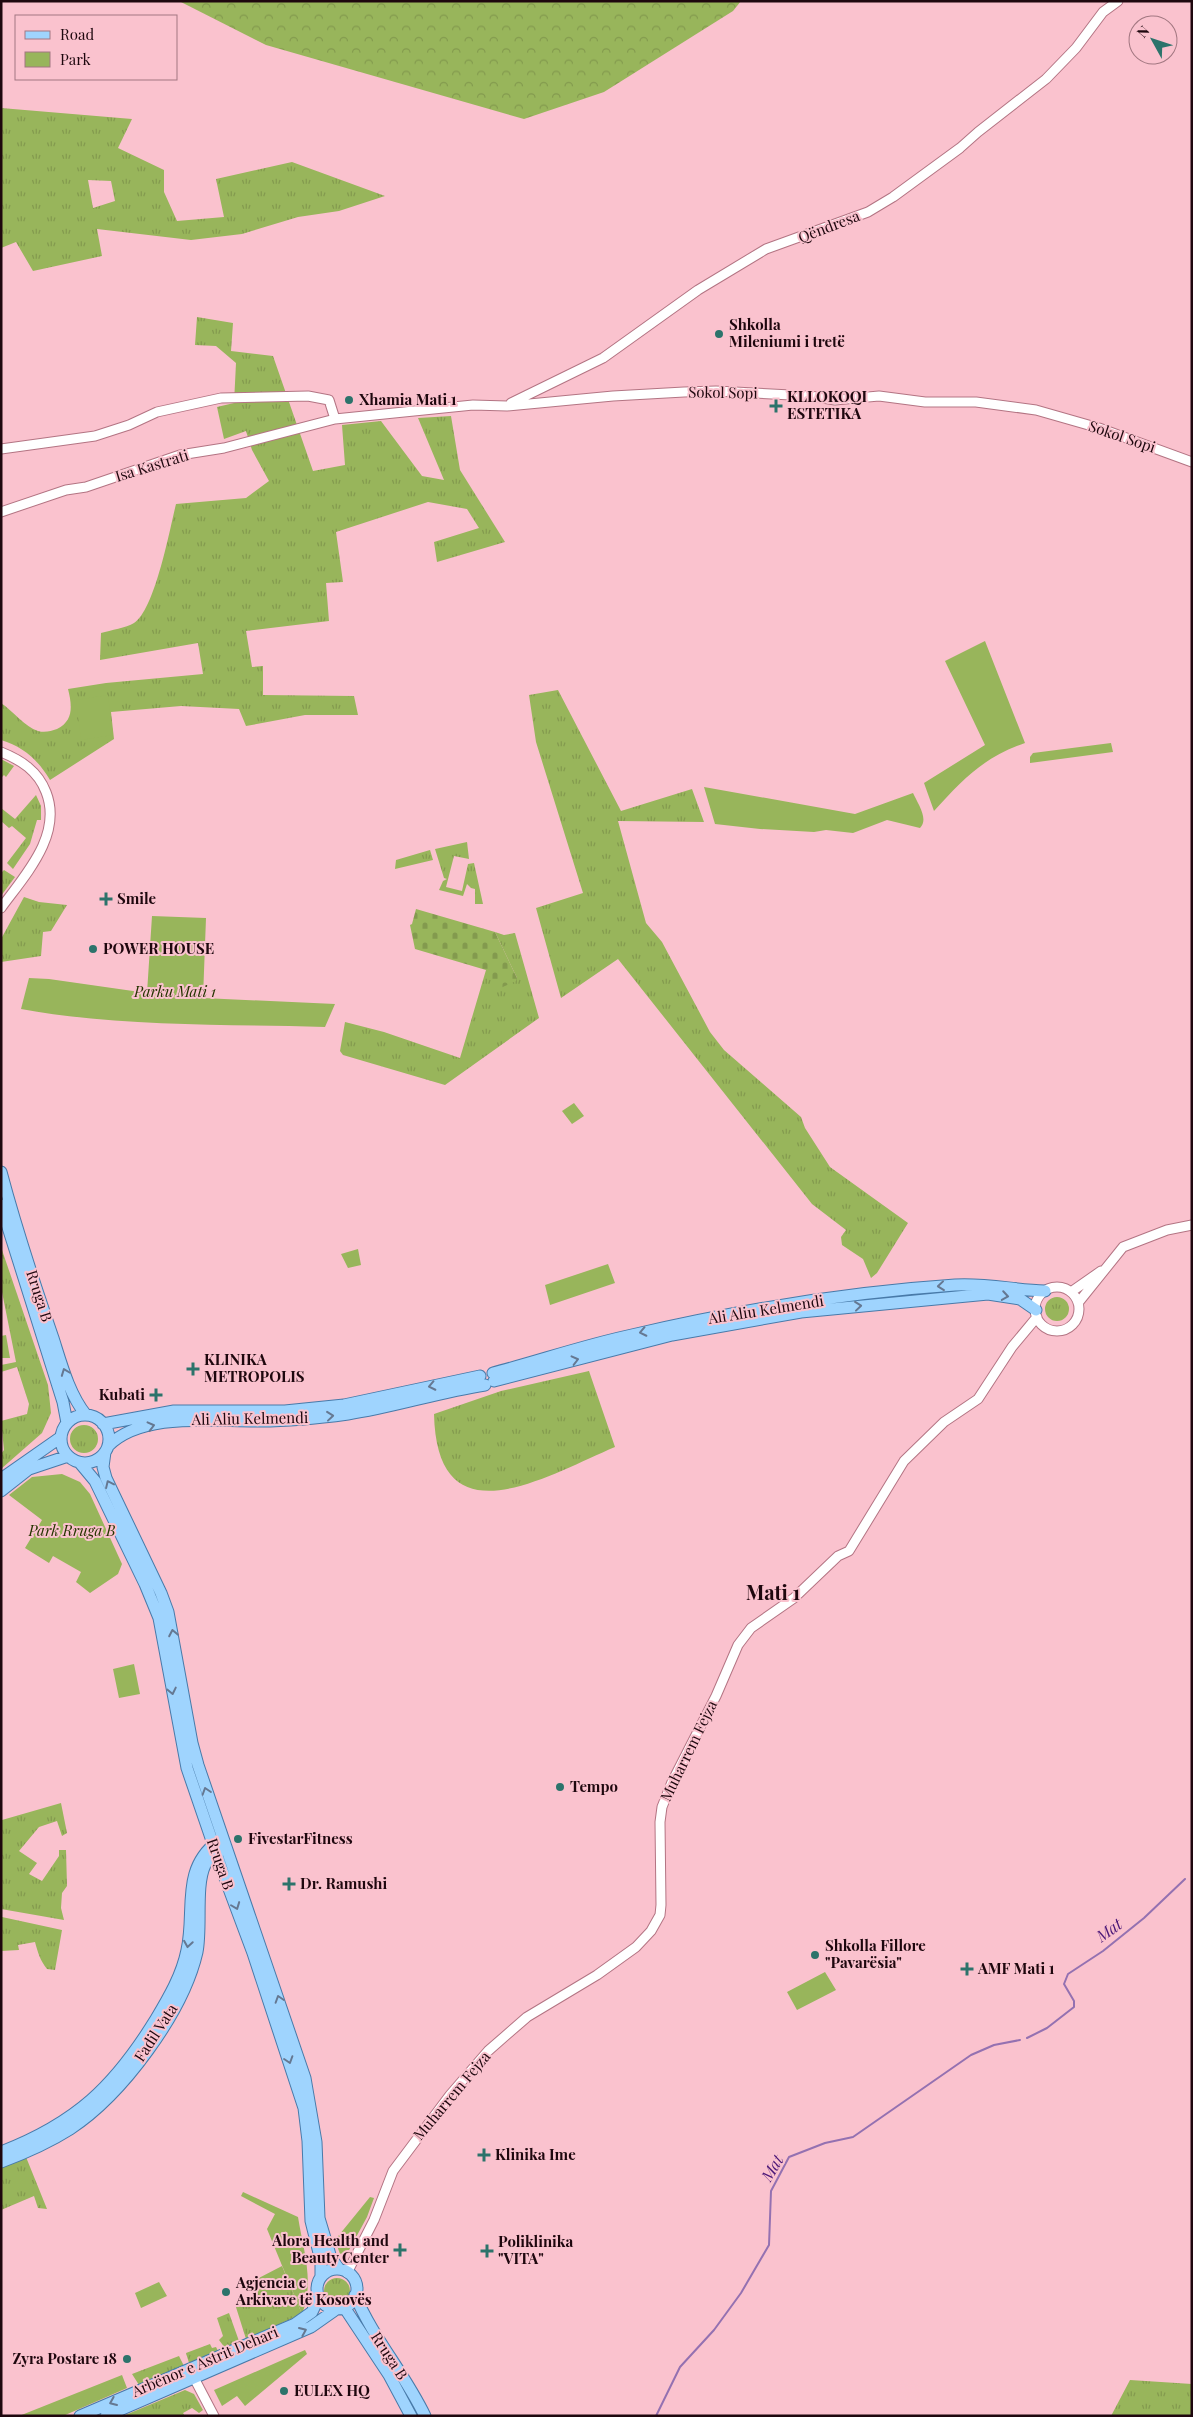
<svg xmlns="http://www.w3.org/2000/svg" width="1193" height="2417" font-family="'Playfair Display',serif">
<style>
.grass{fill:url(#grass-tufts);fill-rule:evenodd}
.forest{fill:url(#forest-crowns)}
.cemetery{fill:url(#cemetery-stones)}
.park{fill:#98b55b}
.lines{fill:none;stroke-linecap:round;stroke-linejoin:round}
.stream{stroke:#9471b1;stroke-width:2}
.minor-casing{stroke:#b37483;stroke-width:11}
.major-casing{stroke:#487aa9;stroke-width:13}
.minor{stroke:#fff;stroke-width:9}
.major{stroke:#9fd4fe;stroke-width:11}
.oneway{stroke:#657892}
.poi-dot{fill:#2c736b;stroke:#fac2ce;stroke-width:2}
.labels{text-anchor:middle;stroke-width:4;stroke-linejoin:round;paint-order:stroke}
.street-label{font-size:15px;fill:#1e070e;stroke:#fac2ce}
.poi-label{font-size:15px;font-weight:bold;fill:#1e070e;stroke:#fac2ce;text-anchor:start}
.park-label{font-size:15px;font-style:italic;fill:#263400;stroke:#fac2ce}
.water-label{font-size:16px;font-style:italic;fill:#4c1878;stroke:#fac2ce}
.district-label{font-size:20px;font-weight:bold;fill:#1e070e;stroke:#fac2ce}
</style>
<defs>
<pattern id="grass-tufts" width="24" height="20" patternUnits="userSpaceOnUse" patternTransform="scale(1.25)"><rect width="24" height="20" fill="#98b55b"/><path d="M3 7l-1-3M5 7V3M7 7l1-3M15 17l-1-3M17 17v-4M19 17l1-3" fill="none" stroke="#839a4e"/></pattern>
<pattern id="forest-crowns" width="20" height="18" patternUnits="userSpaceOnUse" patternTransform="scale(1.25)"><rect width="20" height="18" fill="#98b55b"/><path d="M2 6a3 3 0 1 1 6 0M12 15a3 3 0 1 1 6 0" fill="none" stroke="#839a4e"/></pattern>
<pattern id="cemetery-stones" width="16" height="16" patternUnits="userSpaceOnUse" patternTransform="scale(1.25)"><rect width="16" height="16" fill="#98b55b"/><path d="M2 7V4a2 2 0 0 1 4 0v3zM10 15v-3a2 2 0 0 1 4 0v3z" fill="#839a4e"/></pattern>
</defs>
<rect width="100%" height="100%" fill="#fac2ce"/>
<!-- grass -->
<path class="grass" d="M1,108l131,11 -14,29 46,22v22l13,29 47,-4 -8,-38 76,-17 93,34 -46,15 -41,6 -56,17 -51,6 -94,-11 5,27 -69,15 -17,-29 -15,6zM88,180l23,1 4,20 -22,7z
M197,317l36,6 -2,28 42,5 40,115 32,-6 -3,-40 39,-4 41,55 22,4 -26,-62 33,-2 9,54 45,72 -68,20 -3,-20 45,-14 -12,-19 -39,-7 -92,30 7,50 -17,1 3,38 -83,10 6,36 11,-1v29l91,1 4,19h-53l-59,11 -7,-17 -58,-3 -70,6 3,27 -64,41c-12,-20 -26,-33 -49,-40v-37c12,8 24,24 37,28 7,2 13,0 19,-2 17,-8 15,-24 11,-40l38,-6 97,-9 -5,-31 -98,17 1,-27c10,-3 25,-5 33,-10 21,-13 36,-95 42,-119l70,-6 23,-17 -17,-31 -6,-19 -22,8 -7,-32 17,-4 2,-40 -20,-17 -21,-1z
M558,690l63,121 71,-22 12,33 -86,-1 28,102 16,19 48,90 14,18 77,67 4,11 25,39 78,56 -31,50 -6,5 -8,-19 -21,-14 -1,-8 5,-7 -34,-26 -194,-245 -57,39 -25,-90 47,-15 -47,-151 -7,-47z
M1,759l13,7 -8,11 -2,-2 -3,3z
M36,795l5,11v14h-4l-7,24 -17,25 -6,-6 19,-25 -14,-12 -3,2 -8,-7v-13l14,11z
M467,842l2,17 -15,-3 -8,31 16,4 6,-27 6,-1 9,41h-8v-15l-4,-1 -4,-4 -4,12 -24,-6 4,-9 4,-2 -3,-1 -9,-29z
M430,850l3,10 -38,9 1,-9z
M4,870l11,7 -14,19v-23z
M24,897l15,5 28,3 -16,26 -8,1 -2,24 -40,6v-23z
M495,932l9,3 11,-2 24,85 -94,67 -102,-30 -3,-4 5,-29 39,10 76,26 26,-88 31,8z
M1,1247l47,138 3,28 -9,20 -41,36v-15l3,-4 -3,-29 26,-7 2,-10 -12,-37 -16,5v-7l15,-3 -15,-75z
M1045 1309a12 12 0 1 1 24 0a12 12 0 1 1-24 0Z
M589,1371l26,76c-69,29 -178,97 -181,-33l67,-23z
M70 1439a14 14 0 1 1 28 0a14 14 0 1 1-28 0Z
M61,1803l6,30 -5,3 -5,-15 -18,6 -20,24 18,12 -8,11 13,7 17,-25v-6h7l1,36 -5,7 -1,15 3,12 -63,-11 1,-89z
M2,1917l60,13 -7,40 -8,-1c-7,-9 -9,-16 -12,-27l-17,3 1,5 -18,1z
M26,2157l21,52 -9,-1 -4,-12 -33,14v-43z
M282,2266l20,48 -56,25 -11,-35 22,-11 -4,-12z
M324 2291a13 13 0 1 1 26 0a13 13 0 1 1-26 0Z
M229,2313l10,28 -14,7 -6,-8 4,-4 -6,-18z
M210,2344l2,4 4,-1 2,4 -29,12 -3,-10z
M179,2356l5,10 -45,19 -7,-11z
M1130,2380l62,4v32h-81z
M185,2390l9,4 9,16 -4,3 -7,-5 -9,5 2,3h-62z"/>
<!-- forest -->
<path class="forest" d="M179,1h562l-8,10 -129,81 -80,27 -258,-74z"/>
<!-- cemetery -->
<path class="cemetery" d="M416,909l79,23 22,46 -1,3 -20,9 -10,-20 -71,-21 -5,-24 2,-1z"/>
<!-- park -->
<path class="park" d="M985,641l40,102c-41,14 -62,36 -91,68l-10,-28 61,-38 -40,-84z
M108,695l5,40 -32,5 -5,-40z
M1111,743l2,9 -83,11v-6l3,-4z
M704,787l151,27 58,-21c5,11 16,26 7,35l-33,-8 -34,13 -27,-3 -12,2 -54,-3 -45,-5z
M152,916l54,2 -3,80 132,6 -10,23c-101,-3 -205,0 -304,-18l8,-31 20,1 98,14z
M574,1103l10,13 -12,8 -10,-13z
M358,1249l3,16 -13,3 -7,-14z
M608,1264l7,19 -65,22 -5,-20z
M6,1335l4,23h-9v-22z
M62,1474l18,8 10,12 32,70 -4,10 -28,19 -14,-11 5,-10 -28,-16 -4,7 -24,-15 17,-28 -33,-25 23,-18z
M134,1664l6,30 -21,4 -6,-29z
M825,1972l11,18 -39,20 -10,-18z
M243,2192l55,25c5,32 17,65 4,97l-35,-85 8,-15 -34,-18z
M370,2197l4,1 -7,19 -19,35 -8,2 -5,-14z
M159,2282l8,14 -26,12 -6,-15z
M305,2350l2,4 -62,52 -8,-10 -15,10 -8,-16z
M122,2375l5,13 -64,28h-44z"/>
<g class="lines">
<!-- stream -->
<path class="stream" d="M1027,2038l20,-10 27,-21v-6l-10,-17 4,-10 35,-23 41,-33 41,-39
M656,2416l24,-49 34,-37 27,-37 28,-48 2,-54 18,-34 36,-14 28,-6 118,-82 23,-10 26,-5"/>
<defs>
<path id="minor" d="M511,403l92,-45 95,-68 68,-41 102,-37 25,-15 67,-49 18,-16 68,-53 30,-31 27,-36 15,-11
M1,449l94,-13 34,-11 28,-13 64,-14 87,-2 21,4 6,19
M1,512l65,-22 20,-3 94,-32 44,-7 111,-29 138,-14 34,1 106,-10 71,-4 32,-1 94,5 25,4 44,-4 46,6h51l60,8 63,18 93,34
M1,752c20,8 37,19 45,40 17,43 -21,83 -45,116
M1035 1309a22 22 0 1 1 44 0a22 22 0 1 1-44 0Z
M1071,1292l30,-21
M1078,1303l45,-56 44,-17 25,-5
M347,2273l27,-53 19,-49 57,-76 38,-44 39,-34 70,-42 39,-28 15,-16 9,-16 1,-10 -1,-83 2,-15 10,-25 44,-86 22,-51 13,-17 43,-30 44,-42 11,-5 55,-90 40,-39 34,-23 34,-52 25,-30
M192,2374l22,42"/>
<path id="major" d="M1,1172c15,56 33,111 52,166 8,25 16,56 33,77
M1,1205l62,197 4,21
M493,1373c46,-12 92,-28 139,-38 103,-24 217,-43 323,-50 31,-2 59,5 90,6
M494,1381l178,-46 129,-23 187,-18 32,5 16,11
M61 1439a24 24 0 1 1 48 0a24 24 0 1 1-48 0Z
M103,1424l71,-13h111l59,-6 136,-29
M108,1446c35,-35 107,-24 153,-25 29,0 58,-3 87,-7 46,-7 91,-22 137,-29
M105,1452l-2,15 3,11 55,115 7,19 24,131 6,22 107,313 11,64 3,76 12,40 8,11
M80,1463l15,18 50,103 14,34 28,150 35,102 31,83 51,155 4,33 3,80 10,40v16
M1,1479l60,-42
M1,1491l28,-22 39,-13
M1,2152c75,-29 113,-65 155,-133 13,-22 26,-44 31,-69 9,-40 -7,-80 31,-109
M1,2162c24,-9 47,-19 69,-33 52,-34 113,-116 127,-177 5,-25 -2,-66 8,-87 3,-7 11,-11 16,-15
M317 2289a20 20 0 1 1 40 0a20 20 0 1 1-40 0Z
M355,2295c18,43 50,79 70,121
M344,2307l45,68 22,41
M80,2416l215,-92 17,-12 7,-15
M106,2416l205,-89 27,-19"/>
</defs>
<!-- minor casing -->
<use href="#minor" class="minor-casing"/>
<!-- major casing -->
<use href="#major" class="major-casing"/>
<!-- minor -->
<use href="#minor" class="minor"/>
<!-- major -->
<use href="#major" class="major"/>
</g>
<!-- one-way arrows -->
<defs><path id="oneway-chevron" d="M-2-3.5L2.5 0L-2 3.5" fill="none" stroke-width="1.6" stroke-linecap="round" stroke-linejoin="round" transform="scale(1.25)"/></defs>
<g class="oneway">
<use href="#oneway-chevron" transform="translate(941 1286) rotate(174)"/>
<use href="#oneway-chevron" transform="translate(1005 1296) rotate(9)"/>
<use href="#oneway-chevron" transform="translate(858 1306) rotate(-6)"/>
<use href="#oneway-chevron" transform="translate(643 1332) rotate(168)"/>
<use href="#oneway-chevron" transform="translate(575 1360) rotate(-14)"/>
<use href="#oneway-chevron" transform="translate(65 1372) rotate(-111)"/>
<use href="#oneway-chevron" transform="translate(432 1386) rotate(168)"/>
<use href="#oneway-chevron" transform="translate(330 1416) rotate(-6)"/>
<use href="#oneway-chevron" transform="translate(151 1426) rotate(-14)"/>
<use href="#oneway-chevron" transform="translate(109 1484) rotate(-115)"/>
<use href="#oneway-chevron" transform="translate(173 1633) rotate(-101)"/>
<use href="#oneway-chevron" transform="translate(172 1691) rotate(78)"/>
<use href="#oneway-chevron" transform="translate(206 1791) rotate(-108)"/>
<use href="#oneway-chevron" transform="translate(236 1906) rotate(69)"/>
<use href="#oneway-chevron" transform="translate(188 1944) rotate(99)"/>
<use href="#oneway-chevron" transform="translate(279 1999) rotate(-108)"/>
<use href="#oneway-chevron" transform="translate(289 2060) rotate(72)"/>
<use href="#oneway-chevron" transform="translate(303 2331) rotate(-23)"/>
<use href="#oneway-chevron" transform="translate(113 2402) rotate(157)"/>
</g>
<!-- markers -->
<g class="poi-dot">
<circle cx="719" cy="334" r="5"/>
<circle cx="349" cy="400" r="5"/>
<path d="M773.5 398.5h5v5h5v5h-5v5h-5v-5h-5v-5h5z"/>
<path d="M103.5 891.5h5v5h5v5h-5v5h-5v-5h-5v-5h5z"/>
<circle cx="93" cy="949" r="5"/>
<path d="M190.5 1361.5h5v5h5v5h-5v5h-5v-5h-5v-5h5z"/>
<path d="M153.5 1387.5h5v5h5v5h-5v5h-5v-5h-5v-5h5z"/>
<circle cx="560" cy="1787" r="5"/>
<circle cx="238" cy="1839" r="5"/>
<path d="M286.5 1876.5h5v5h5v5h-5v5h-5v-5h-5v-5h5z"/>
<circle cx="815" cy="1955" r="5"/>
<path d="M964.5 1961.5h5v5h5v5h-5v5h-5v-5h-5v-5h5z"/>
<path d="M481.5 2147.5h5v5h5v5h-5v5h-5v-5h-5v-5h5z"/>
<path d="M397.5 2242.5h5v5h5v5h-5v5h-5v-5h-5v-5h5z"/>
<path d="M484.5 2243.5h5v5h5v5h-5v5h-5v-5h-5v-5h5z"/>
<circle cx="226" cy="2292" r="5"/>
<circle cx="127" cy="2359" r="5"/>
<circle cx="284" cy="2391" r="5"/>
</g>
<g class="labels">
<!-- street labels -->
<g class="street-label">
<text transform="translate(829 227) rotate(-21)" y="5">Qëndresa</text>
<text transform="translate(723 393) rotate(1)" y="5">Sokol Sopi</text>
<text transform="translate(1122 437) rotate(19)" y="5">Sokol Sopi</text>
<text transform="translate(152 466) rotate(-17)" y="5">Isa Kastrati</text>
<text transform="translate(39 1296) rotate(72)" y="5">Rruga B</text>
<text transform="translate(766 1310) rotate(-9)" y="5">Ali Aliu Kelmendi</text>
<text transform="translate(250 1419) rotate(-1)" y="5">Ali Aliu Kelmendi</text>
<text transform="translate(689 1751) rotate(-64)" y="5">Muharrem Fejza</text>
<text transform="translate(220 1864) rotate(71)" y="5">Rruga B</text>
<text transform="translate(156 2033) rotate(-57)" y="5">Fadil Vata</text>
<text transform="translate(452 2096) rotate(-50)" y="5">Muharrem Fejza</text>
<text transform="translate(389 2356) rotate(57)" y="5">Rruga B</text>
<text transform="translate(205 2362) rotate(-23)" y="5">Arbënor e Astrit Dehari</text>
</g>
<!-- poi labels -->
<g class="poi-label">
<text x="729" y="330">Shkolla<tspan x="729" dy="17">Mileniumi i tretë</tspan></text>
<text x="787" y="402">KLLOKOQI<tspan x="787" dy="17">ESTETIKA</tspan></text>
<text x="359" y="405">Xhamia Mati 1</text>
<text x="117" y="904">Smile</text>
<text x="103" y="954">POWER HOUSE</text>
<text x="204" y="1365">KLINIKA<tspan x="204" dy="17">METROPOLIS</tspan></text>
<text x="145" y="1400" text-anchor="end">Kubati</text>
<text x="570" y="1792">Tempo</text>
<text x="248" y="1844">FivestarFitness</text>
<text x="300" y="1889">Dr. Ramushi</text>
<text x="825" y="1951">Shkolla Fillore<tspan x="825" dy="17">"Pavarësia"</tspan></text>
<text x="978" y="1974">AMF Mati 1</text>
<text x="495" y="2160">Klinika Ime</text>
<text x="389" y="2246" text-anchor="end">Alora Health and<tspan x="389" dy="17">Beauty Center</tspan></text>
<text x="498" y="2247">Poliklinika<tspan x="498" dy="17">"VITA"</tspan></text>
<text x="236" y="2288">Agjencia e<tspan x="236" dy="17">Arkivave të Kosovës</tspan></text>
<text x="117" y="2364" text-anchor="end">Zyra Postare 18</text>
<text x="294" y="2396">EULEX HQ</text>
</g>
<!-- park labels -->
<g class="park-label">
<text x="175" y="997">Parku Mati 1</text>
<text x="72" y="1536">Park Rruga B</text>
</g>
<!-- water labels -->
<g class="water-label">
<text transform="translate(1109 1930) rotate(-36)" y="6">Mat</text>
<text transform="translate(772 2168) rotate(-59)" y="6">Mat</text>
</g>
<!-- district labels -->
<g class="district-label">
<text x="773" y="1600">Mati 1</text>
</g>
</g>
<!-- border -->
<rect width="1193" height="2417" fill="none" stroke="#1e070e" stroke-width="5"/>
<!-- legend -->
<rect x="15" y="15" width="162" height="65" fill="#fac2ce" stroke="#a27781"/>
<rect x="25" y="31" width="25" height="8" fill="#9fd4fe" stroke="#a27781"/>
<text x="60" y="40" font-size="15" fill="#1e070e">Road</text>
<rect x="25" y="52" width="25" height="15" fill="#98b55b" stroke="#a27781"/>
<text x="60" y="65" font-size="15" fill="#1e070e">Park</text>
<!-- north arrow -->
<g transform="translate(1153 40) rotate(310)"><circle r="24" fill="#fac2ce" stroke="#a27781"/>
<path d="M0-4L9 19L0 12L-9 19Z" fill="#2c736b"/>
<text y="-8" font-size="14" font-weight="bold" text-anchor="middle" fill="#1e070e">N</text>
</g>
</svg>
